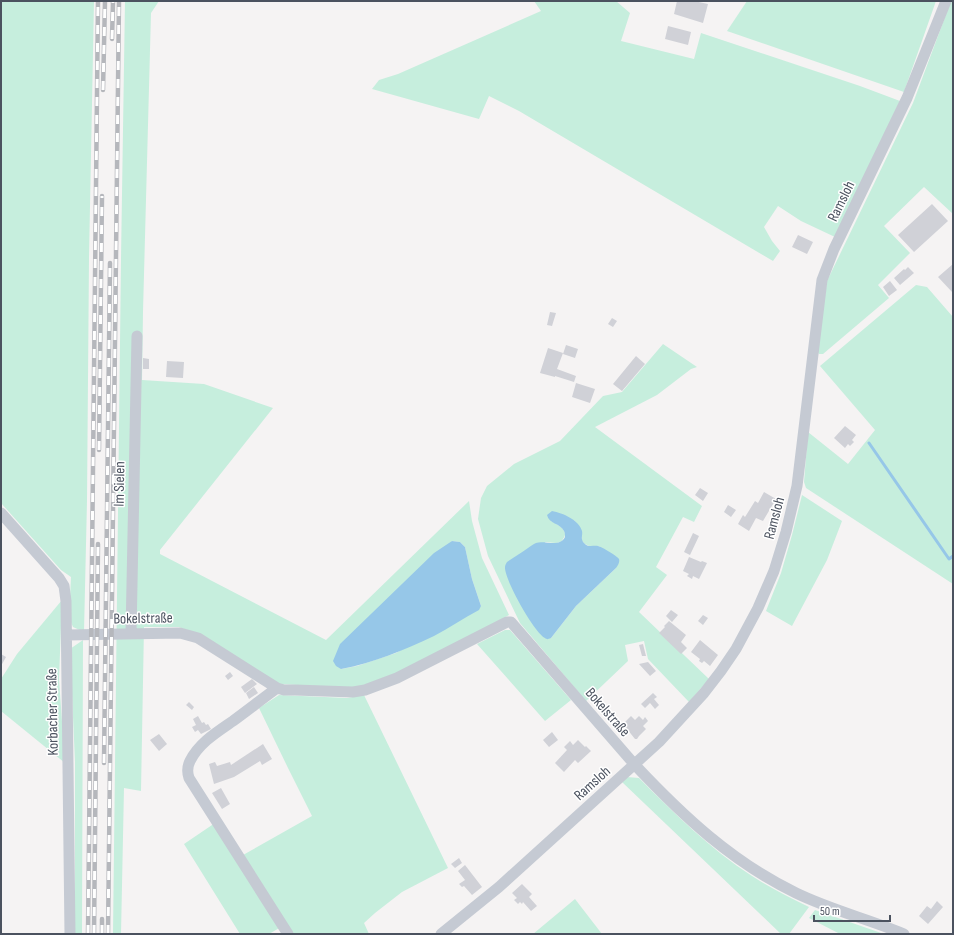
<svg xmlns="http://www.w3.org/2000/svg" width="954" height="935" font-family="'Sofia Sans Condensed',sans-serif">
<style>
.green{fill:#c6eedd;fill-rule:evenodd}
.water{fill:#96c7e8}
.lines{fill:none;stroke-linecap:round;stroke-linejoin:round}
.stream{stroke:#96c7e8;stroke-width:3}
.building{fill:#d0d1d7}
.minor{stroke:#c5cad3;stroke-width:11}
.rail-casing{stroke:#b5b7bc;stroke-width:4.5}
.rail{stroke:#fff;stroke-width:3;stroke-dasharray:9;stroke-linecap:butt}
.labels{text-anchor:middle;stroke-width:3;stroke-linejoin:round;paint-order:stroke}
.street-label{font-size:15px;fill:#4b525f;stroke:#fff}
</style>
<rect width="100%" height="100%" fill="#f5f3f3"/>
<!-- green -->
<path class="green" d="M1,1h93l-5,257 -2,243 -3,131 -11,-5 -4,-9 2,-41 -10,-7 -60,-67z
M125,1h34l-8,12 -8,299 -1,68 62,4 69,24 -113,142v4l166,86 143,-139 3,20 10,37 27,57 -88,48 -43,18 -25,7 -74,-4 -72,-46 -28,-11h-35l-3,164 -17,-3 -3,146h-8l8,-675zM452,541l8,1 5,5 7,32 9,27 -85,47 -39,13 -16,3z
M534,1h82l14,12 -9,28 73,18 7,-26 159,53 40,15 -65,136 -34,-16 -23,-15 -14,21 8,14 8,10 -7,10 -254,-150 -30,-15 -10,23 -107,-30 7,-9 19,-6 143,-63z
M747,1h189l-32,91 -177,-61z
M951,1h2v213l-29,-27 -40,39 26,27 -32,32 11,13 -66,56h-4l-2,-3 10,-70 86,-178z
M916,285l11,2 26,30v267l-147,-96 -2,-6 4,-50 40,32 27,-34 -55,-64z
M663,344l34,23 -6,2 -34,26 -62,32 107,79 -8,16 -11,-5 -27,50 11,8 -28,37 70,67 -20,23 -41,-43 -4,-18 -19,4 3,16 -42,40 -66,-78 -32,-67 -10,-37 3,-21 6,-12 27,-22 46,-23 43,-45 19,-4zM574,520l7,11 1,10 3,3 4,2h10l17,22 -40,38 -25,32 -6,-96c3,0 7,1 10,1 3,0 7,-1 8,-4 7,-8 -6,-15 -12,-18z
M802,495l40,26 -15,39 -35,66 -26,-15 15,-38 11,-38z
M62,600l-3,79 6,84 -64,-52v-32l16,-25z
M505,630h5l61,70 -26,21 -68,-77z
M83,640l-1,294h-7v-172l-5,-113z
M279,695l68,3 17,-3 84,173 -46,24 -27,21 -11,10 5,11h-76l-50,-79 69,-39 -24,-48 -29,-60z
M627,777l12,1c35,35 71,71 113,98 18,12 37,21 57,31l-20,27h-8l-159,-152z
M215,823l66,104 -12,7h-29l-56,-90z
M575,899l27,35h-69z
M815,910l69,24h-44l-31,-16z"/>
<!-- water -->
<path class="water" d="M552,511c11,2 27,9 30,20 1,4 -2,8 2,12 4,5 9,2 14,3 4,1 19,10 21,13 1,3 -1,6 -3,9l-40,38 -25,32c-3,1 -4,2 -6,0 -11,-6 -41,-59 -40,-71 0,-2 1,-3 2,-5 7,-5 14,-9 21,-14 3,-2 5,-4 8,-5 8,-3 24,5 29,-6 0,-2 0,-4 -1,-6 -4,-8 -15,-7 -17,-16z
M452,541l8,1 5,5 7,32 9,27 -2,4c-15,8 -30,18 -45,26 -30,14 -60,27 -93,33l-5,-3 -3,-5 7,-17 94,-91z"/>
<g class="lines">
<!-- stream -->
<path class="stream" d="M869,443l80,116 4,-3"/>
</g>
<!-- building -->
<path class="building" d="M677,1h17l14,3 -5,19 -29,-9z
M668,26l23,6 -3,13 -23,-6z
M932,204l16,17 -34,31 -16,-17z
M798,235l15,7 -6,12 -15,-7z
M953,264v29l-15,-16z
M908,267l6,6 -14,12 -6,-7 10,-9 1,1z
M890,281l7,9 -8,6 -6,-9z
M550,312l6,1 -4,13 -5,-1z
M612,318l5,3 -4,6 -5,-3z
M566,345l12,4 -3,9 -12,-4z
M548,348l15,5 -6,16 19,7 -2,6 -19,-6v1l-15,-4z
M636,356l9,8 -23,27 -9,-7z
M143,358l6,1v10h-6z
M167,361l17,1 -1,16 -17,-1z
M576,383l19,6 -5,14 -18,-6z
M845,426l11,9 -4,5 2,2 -4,4 -2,-2 -3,4 -11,-10z
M700,488l8,5 -5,8 -8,-6z
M764,492l12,7 -13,22 -7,-3 -7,13 -11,-7 5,-9 2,2 10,-16 3,2z
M728,505l8,5 -5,7 -7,-5z
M693,533l6,3 -9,19 -6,-3z
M689,557l12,5 1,-1 5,2 -8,16 -6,-3 -1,3 -5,-3 2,-2 -6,-3z
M671,610l7,5 -6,7 -6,-6z
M703,615l5,3 -5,7 -5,-4z
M669,621l17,14 -5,7 6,6 -6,6 -22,-21 6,-6 -1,-1z
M700,640l18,15 -8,11 -6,-5 -2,2 -3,-2 1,-2 -9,-7z
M643,644l3,12h-4l-3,-11z
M1,654l5,3 -5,9z
M648,662l8,9 -6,5 -11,-12z
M230,672l3,4 -5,4 -3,-4z
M252,679l5,5 -12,9 -4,-6z
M254,687l4,6 -9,6 -3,-6z
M653,693l4,4 -3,2 5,6 -4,4 -5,-6 -5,5 -4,-4z
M189,702l5,5 -2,3 -6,-5z
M198,716l4,7 2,-1 2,3 2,-1 3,5 -10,5 -3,-4 -3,2 -3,-5 4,-2 -3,-6z
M631,716l4,4 4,-4 4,4 2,-3 3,4 -5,5 3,3 -7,7 -2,3h-2l-12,-15z
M552,732l6,8 -9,7 -6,-7z
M159,734l8,10 -8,7 -9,-11z
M578,740l7,7 1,-1 5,5 -13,12 -3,-3 -11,12 -9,-9 12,-13 -3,-3 6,-6 3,4z
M263,744l9,15 -10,6 -2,-4 -26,16 -20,7 -5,-20 6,-2 2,4 13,-4 1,3z
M221,788l9,16 -8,5 -10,-16z
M459,858l3,5 -7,5 -4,-4z
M465,865l17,22 -10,8 -8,-9 -2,1 -3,-3 6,-4 -7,-9z
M522,884l10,10 -3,3 8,9 -6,5 -8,-9 -1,2 -2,-2 -2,2 -4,-4 3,-2 -5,-5z
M937,901l6,6 -15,17 -9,-8 8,-10 4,3z"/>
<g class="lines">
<!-- minor -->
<path class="minor" d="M1,513l58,65 5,8 2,15 4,333
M131,634l6,-298
M67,635l113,-2 18,5 79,50 7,2h11l58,2 12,-2 32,-12 106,-54 4,-2h4l124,143c48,51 97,97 161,128 35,17 72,26 108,41
M277,688c-15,11 -29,22 -44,33 -16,11 -34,22 -43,40 -3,6 -3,11 -1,17l99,156
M441,934l58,-47 160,-145 45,-49 17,-22 15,-22 22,-41 16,-37 12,-39 11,-46 25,-206 12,-31 73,-151 39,-97"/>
<defs>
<path id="rail" d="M112,39l1,-38
M103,90l2,-89
M99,450l3,-254
M104,763l6,-500
M88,934l10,-933
M94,934l4,-390
M102,934v-15
M108,934l11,-933"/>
</defs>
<!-- rail casing -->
<use href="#rail" class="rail-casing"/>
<!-- rail -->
<use href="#rail" class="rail"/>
</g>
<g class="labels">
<!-- street labels -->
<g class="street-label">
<text transform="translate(841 201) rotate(-64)" y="5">Ramsloh</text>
<text transform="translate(119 484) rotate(-89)" y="5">Im Sielen</text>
<text transform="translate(774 518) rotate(-75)" y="5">Ramsloh</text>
<text transform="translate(143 618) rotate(-1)" y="5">Bokelstraße</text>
<text transform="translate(52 712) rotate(-91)" y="5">Korbacher Straße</text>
<text transform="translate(608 712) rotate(49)" y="5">Bokelstraße</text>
<text transform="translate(592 783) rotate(-42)" y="5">Ramsloh</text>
</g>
</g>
<!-- border -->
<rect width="954" height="935" fill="none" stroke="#4b525f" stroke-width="4"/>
<!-- scale -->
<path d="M814 915v6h76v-6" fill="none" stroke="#4b525f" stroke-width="2"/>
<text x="820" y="915" font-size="12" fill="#4b525f" stroke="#ffffff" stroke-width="3" paint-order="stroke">50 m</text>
</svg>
